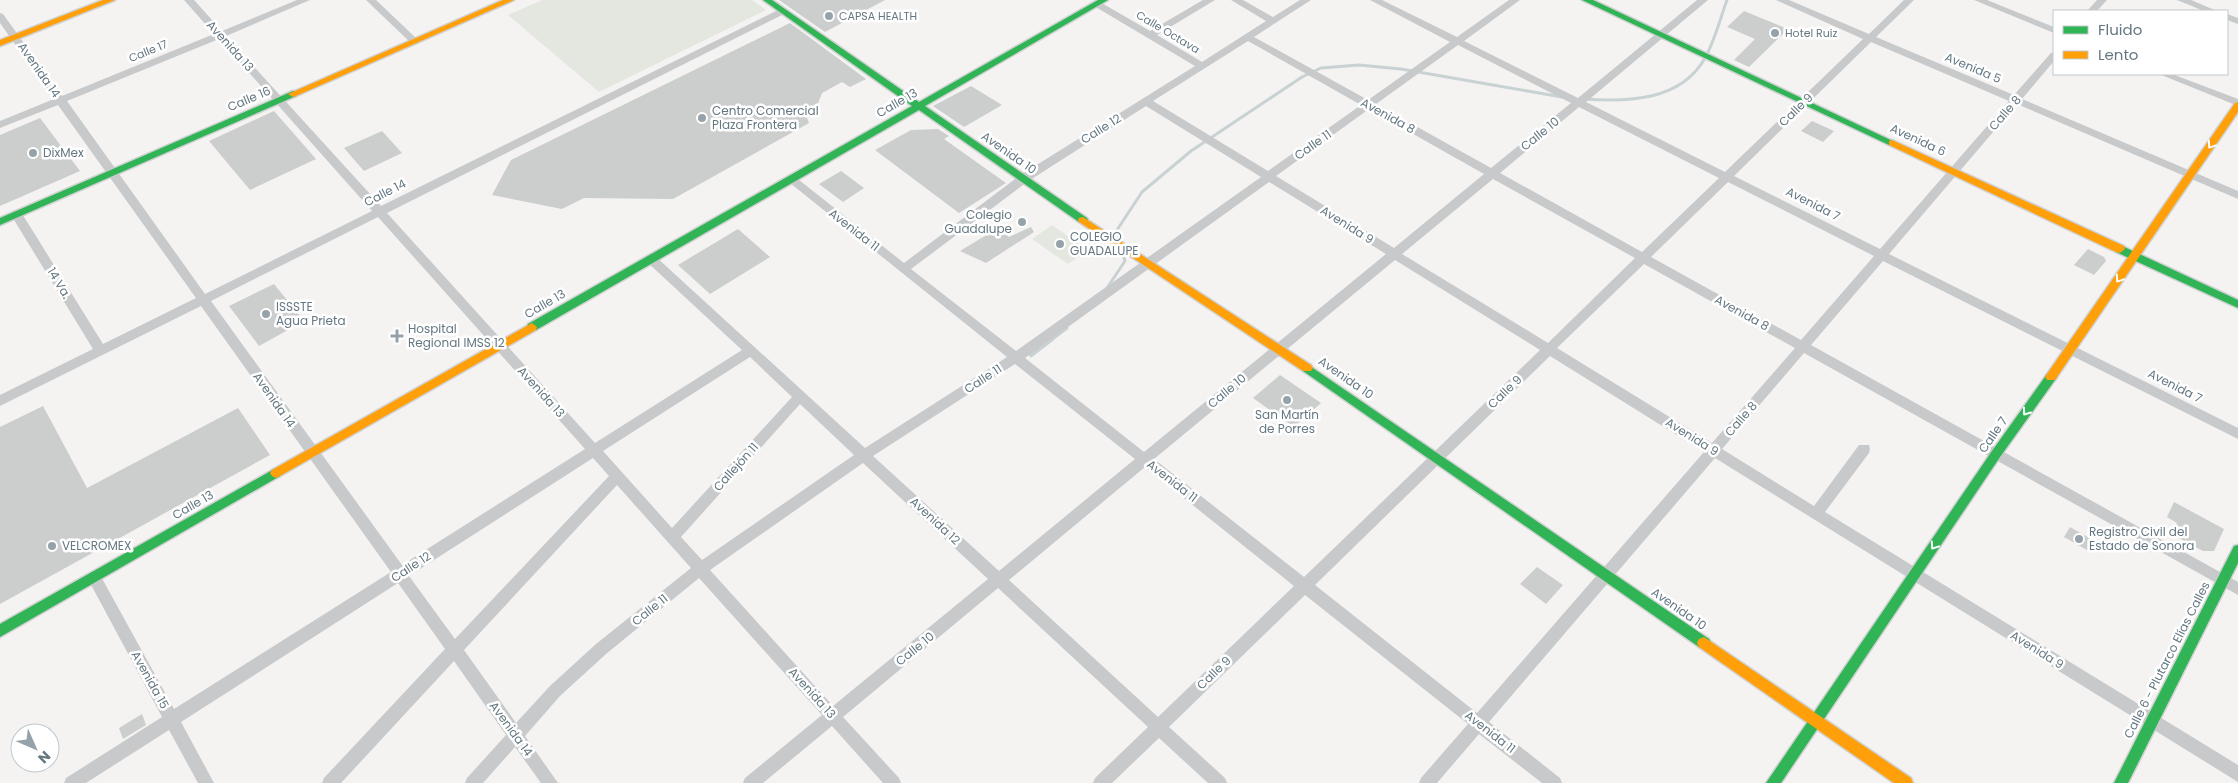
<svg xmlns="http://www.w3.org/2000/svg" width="2238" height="783" font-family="Poppins,sans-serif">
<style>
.green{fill:#e4e6e0}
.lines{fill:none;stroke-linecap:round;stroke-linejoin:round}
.stream-far1{stroke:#c8d2d3;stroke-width:3}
.stream{stroke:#c8d2d3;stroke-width:4.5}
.building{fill:#cccdcd}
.fast-casing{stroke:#d0d1d2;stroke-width:3}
.slow-casing{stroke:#d0d1d2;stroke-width:3}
.street{fill:#c8c9ca;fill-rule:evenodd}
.fast{fill:#30b455;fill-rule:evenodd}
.slow{fill:#ff9f0a;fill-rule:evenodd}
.oneway{stroke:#fff}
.poi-dot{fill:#96a2a9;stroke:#fff;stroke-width:2}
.labels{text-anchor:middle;stroke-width:5;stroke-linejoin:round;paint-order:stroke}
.far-poi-label{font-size:11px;fill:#647781;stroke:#fff;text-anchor:start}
.far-street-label{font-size:11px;fill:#647781;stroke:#fff}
.street-label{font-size:12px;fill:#647781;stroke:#fff}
.poi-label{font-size:12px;fill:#647781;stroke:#fff;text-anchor:start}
</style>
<rect width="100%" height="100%" fill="#f4f3f2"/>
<!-- green -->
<path class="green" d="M542,0h210l14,10 -167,82 -91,-77z
M1052,225l36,25 -20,14 -36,-25z"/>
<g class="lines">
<!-- stream-far1 -->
<path class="stream-far1" d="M1584,99c44,3 97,2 121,-41 10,-18 15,-39 22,-58
M1119,239l-2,-9 25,-38 49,-41 111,-74 19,-9 38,-3 42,4 161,28
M1107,288l18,-27 -3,-10
M1050,341l17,-13"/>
<!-- stream -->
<path class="stream" d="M1031,355l21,-16"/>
</g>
<!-- building -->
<path class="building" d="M779,0h106l-60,32z
M1744,11l44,18 -39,38 -15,-7 21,-21 -28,-12z
M790,23l76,56 -16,8 -8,-5 -20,11 -5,13 -12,7 4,10 -136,76 -89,-1 -22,11 -70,-14 19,-35z
M971,86l31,19 -38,22 -31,-21z
M274,111l42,48 -66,31 -41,-49z
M40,118l40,53 -80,35v-71z
M1812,121l22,10 -11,11 -22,-11z
M938,129l11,7 -5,3 62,44 -47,30 -84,-63 36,-20z
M382,131l20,22 -38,18 -20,-23z
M841,171l23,17 -21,14 -24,-18z
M1031,227l3,5 -48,31 -26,-12 38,-23 11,9z
M738,229l32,28 -60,37 -32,-29z
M2088,249l16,8 2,4 -12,14 -20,-10z
M274,284l30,37 -45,25 -30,-40z
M1280,375l41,28 -27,24 -41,-29z
M43,406l44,82 151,-80 32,47 -270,149v-177z
M2174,502l50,27 -10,22h-11l-32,-17 6,-11 -10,-6z
M2070,527l23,13 -6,10 -23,-13z
M1537,567l26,18 -17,19 -26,-20z
M142,714l4,11 -23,14 -4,-11z"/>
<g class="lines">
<defs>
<path id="fast" d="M763,0h9l147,102 179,-102h10l-183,106 162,112 1,2 -1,2h-8l-160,-112 -383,220h-8l-1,-3 1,-3 384,-218z
M1582,0h11l304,143 -2,2h-6z
M293,91l3,1v4l-296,129v-7z
M2120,245l118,55v8l-122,-56 -1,-3z
M1307,364l402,275 2,4 -2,4 -5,2 -5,-2 -396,-276 -2,-3z
M2051,373l4,1 2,3 -2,3 -55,77 -219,326h-15l226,-332 55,-77z
M276,468l4,2 2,3 -2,3 -280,161v-13z
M2238,545v18l-110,220h-14l120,-237z"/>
<path id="slow" d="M103,0h12l-115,46v-6z
M503,0h11l-218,96 -3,1 -5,-3z
M2238,102v10l-183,268h-8l-2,-3 2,-3 188,-271z
M1892,140l232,106 1,3 -5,4 -4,-1 -227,-107v-4z
M1083,217l228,148 2,3 -2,3h-8l-224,-149 -1,-2 1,-2z
M532,323l5,4 -1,3 -256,146 -4,2 -4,-2 -2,-3 2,-3z
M1704,637l207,141 2,5h-19l-195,-136 -2,-4 2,-4z"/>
</defs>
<!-- fast casing -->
<use href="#fast" class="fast-casing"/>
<!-- slow casing -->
<use href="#slow" class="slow-casing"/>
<!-- street -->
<path class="street" d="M184,0h10l28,31 75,-31h13l-84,36 155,170 399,-197h6v4l-399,200 208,230 147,-93 -95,-88 -2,-3 2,-3h8l210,192 142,-91 -222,-178 5,-4 4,1 110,87 115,-87 176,-110 -101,-60v-4h6l50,29 53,-31h12l-58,35 45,27 64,-41 -35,-21h12l30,17 27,-17h11l-57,37 114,63 82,-58 -80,-42h12l75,37 52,-37h11l-56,41 114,57 119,-98h11l-122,102 139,70 138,-133 -87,-39h13l80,34 35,-34h10l-38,37 138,58 37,-42 3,-1v9l-32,38 216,92v8l-221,-95 -128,150 349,174v11l-355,-178 -72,84 427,237v13l-434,-242 -82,96 92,57 45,-61h10l1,4 -1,4 -44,59 413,253v17l-523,-324 -226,264 71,56 2,5h-20l-63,-49 -42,49h-18l2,-5 47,-54 -163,-129 -136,132 56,51 2,5h-19l-49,-45 -47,45h-19l2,-5 53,-51 -150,-139 -155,129 56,61 2,5h-18l-51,-57 -69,57h-20l2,-5 77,-63 -123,-137 -93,76 -46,42 -35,40 33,47h-17l-26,-36 -32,36h-18l2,-5 39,-43 -52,-74 -113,122h-19l2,-5 121,-129 -47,-66 -217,139 33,61h-16l-29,-53 -83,53h-22l2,-5 96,-61 -73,-136 -2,-4 2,-4 5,-2 5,2 75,136 217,-137 -190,-266 -201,100v-11l93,-46 -82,-134 2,-3h8l82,132 93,-46 -138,-193 -58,23v-7l54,-22 -54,-76v-10l3,1 59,82 152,-62zM219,39l153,172 -167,83 -138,-193zM1248,41l113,64 -93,66 -115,-70zM1871,42l138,59 -129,148 -146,-73zM1458,45l113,58 -80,65 -115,-64zM1146,106l115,71 -245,174 -105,-82 116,-87zM1579,107l140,71 -77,74 -142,-79zM1369,109l115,65 -90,74 -118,-72zM1493,179l142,79 -87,85 -146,-89zM1269,182l117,72 -242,198 -119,-94zM1728,182l146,74 -73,84 -150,-83zM378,217l207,232 -183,116 -191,-264zM1395,260l145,90 -236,227 -150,-118zM1644,264l151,84 -83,95 -155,-95zM1550,356l154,96 -227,261 -162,-128zM750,357l42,40 -120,131 -69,-77zM1015,364l120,95 -136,112 -126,-115zM800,404l54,51 -152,105 -21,-23zM593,458l16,18 -154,163 -46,-63zM863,463l125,116 -155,127 -123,-136zM1145,467l149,119 -136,131 -149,-137zM617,485l74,83 -95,76 -46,42 -34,37 -52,-73z
M366,0h10l42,40v4h-6z
M1974,0h13l67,27v6z
M2097,0h10l-10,11h-10z
M2177,0h14l26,11h-13z
M2227,14l11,4v6l-11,-4z
M2159,74h13l66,25v7z"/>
<!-- fast -->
<use href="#fast" class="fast"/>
<!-- slow -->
<use href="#slow" class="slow"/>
</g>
<!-- one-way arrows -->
<defs><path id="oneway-chevron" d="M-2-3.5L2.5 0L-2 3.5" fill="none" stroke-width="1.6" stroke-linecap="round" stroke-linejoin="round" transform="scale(1.25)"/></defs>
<g class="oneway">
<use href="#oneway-chevron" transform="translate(2211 145) rotate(124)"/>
<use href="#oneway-chevron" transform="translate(2119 279) rotate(124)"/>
<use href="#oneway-chevron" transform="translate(2026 412) rotate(126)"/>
<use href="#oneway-chevron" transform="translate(1934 546) rotate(124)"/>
</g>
<!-- markers -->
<g class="poi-dot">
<circle cx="829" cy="16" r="5"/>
<circle cx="1775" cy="33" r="5"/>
<circle cx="702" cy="118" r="5"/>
<circle cx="33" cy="153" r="5"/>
<circle cx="1022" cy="222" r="5"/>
<circle cx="1060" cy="244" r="5"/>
<circle cx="266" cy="314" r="5"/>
<path d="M394.5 328.5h5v5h5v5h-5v5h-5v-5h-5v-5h5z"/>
<circle cx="1287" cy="400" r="5"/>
<circle cx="2079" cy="539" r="5"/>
<circle cx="52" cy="546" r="5"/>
</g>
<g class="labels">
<!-- far-poi labels -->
<g class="far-poi-label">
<text x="839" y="20">CAPSA HEALTH</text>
<text x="1785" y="37">Hotel Ruiz</text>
</g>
<!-- far-street labels -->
<g class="far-street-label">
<text transform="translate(1168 32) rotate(31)" y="4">Calle Octava</text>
<text transform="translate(148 51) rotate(-22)" y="4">Calle 17</text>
</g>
<!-- street labels -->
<g class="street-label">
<text transform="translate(230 46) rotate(48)" y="4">Avenida 13</text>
<text transform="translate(1973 68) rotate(23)" y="4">Avenida 5</text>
<text transform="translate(39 70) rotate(55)" y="4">Avenida 14</text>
<text transform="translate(249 99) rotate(-23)" y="4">Calle 16</text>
<text transform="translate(897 103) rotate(-30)" y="4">Calle 13</text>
<text transform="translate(1796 110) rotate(-44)" y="4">Calle 9</text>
<text transform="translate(2005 113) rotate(-49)" y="4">Calle 8</text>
<text transform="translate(1388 116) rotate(29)" y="4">Avenida 8</text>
<text transform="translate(1101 129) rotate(-32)" y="4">Calle 12</text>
<text transform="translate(1540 134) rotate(-39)" y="4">Calle 10</text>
<text transform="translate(1918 140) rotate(25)" y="4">Avenida 6</text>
<text transform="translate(1313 145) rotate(-35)" y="4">Calle 11</text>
<text transform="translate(1009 153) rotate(35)" y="4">Avenida 10</text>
<text transform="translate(385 193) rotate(-27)" y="4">Calle 14</text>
<text transform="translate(1813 204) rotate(27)" y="4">Avenida 7</text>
<text transform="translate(1347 225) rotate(32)" y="4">Avenida 9</text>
<text transform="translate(854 230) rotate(38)" y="4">Avenida 11</text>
<text transform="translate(59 283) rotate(59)" y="4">14 Va.</text>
<text transform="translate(545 304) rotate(-30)" y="4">Calle 13</text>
<text transform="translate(1742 313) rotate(29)" y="4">Avenida 8</text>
<text transform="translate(1346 378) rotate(35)" y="4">Avenida 10</text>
<text transform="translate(983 379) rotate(-33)" y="4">Calle 11</text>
<text transform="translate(2175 386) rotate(27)" y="4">Avenida 7</text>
<text transform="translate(1227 391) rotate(-40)" y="4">Calle 10</text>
<text transform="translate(541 392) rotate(48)" y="4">Avenida 13</text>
<text transform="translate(1505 392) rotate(-44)" y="4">Calle 9</text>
<text transform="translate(274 400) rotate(55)" y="4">Avenida 14</text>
<text transform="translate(1741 419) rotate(-49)" y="4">Calle 8</text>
<text transform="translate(1993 435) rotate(-55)" y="4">Calle 7</text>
<text transform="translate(1692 437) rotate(32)" y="4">Avenida 9</text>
<text transform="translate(736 467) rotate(-48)" y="4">Callejón 11</text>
<text transform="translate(1172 481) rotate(38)" y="4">Avenida 11</text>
<text transform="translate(193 505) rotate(-30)" y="4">Calle 13</text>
<text transform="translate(935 521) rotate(43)" y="4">Avenida 12</text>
<text transform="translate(411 567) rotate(-33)" y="4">Calle 12</text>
<text transform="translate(1679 609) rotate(35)" y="4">Avenida 10</text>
<text transform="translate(650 610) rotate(-39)" y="4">Calle 11</text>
<text transform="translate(915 649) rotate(-39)" y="4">Calle 10</text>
<text transform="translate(2037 650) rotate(32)" y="4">Avenida 9</text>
<text transform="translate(2167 660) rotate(-63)" y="4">Calle 6 - Plutarco Elías Calles</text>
<text transform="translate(1214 673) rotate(-44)" y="4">Calle 9</text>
<text transform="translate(150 680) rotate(61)" y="4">Avenida 15</text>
<text transform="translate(812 693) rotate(48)" y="4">Avenida 13</text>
<text transform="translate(511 729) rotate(54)" y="4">Avenida 14</text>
<text transform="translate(1490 732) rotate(38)" y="4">Avenida 11</text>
</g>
<!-- poi labels -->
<g class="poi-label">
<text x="712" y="115">Centro Comercial<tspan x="712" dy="14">Plaza Frontera</tspan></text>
<text x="43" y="157">DixMex</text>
<text x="1012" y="219" text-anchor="end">Colegio<tspan x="1012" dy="14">Guadalupe</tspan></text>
<text x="1070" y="241">COLEGIO<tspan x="1070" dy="14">GUADALUPE</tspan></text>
<text x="276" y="311">ISSSTE<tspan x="276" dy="14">Agua Prieta</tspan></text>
<text x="408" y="333">Hospital<tspan x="408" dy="14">Regional IMSS 12</tspan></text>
<text x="1287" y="419" text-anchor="middle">San Martín<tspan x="1287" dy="14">de Porres</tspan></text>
<text x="2089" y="536">Registro Civil del<tspan x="2089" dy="14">Estado de Sonora</tspan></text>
<text x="62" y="550">VELCROMEX</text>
</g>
</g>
<!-- legend -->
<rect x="2053" y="10" width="175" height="65" fill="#ffffff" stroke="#c1c9cd"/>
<rect x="2063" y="26" width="25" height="8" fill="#30b455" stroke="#c1c9cd"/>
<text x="2098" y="35" font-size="15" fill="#647781">Fluido</text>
<rect x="2063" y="51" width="25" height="8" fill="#ff9f0a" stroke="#c1c9cd"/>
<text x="2098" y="60" font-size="15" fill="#647781">Lento</text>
<!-- north arrow -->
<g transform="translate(35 748) rotate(135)"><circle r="24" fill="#ffffff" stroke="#c1c9cd"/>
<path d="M0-4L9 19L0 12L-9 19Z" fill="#96a2a9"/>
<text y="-8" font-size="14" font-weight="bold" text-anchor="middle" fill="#647781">N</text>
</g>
</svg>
